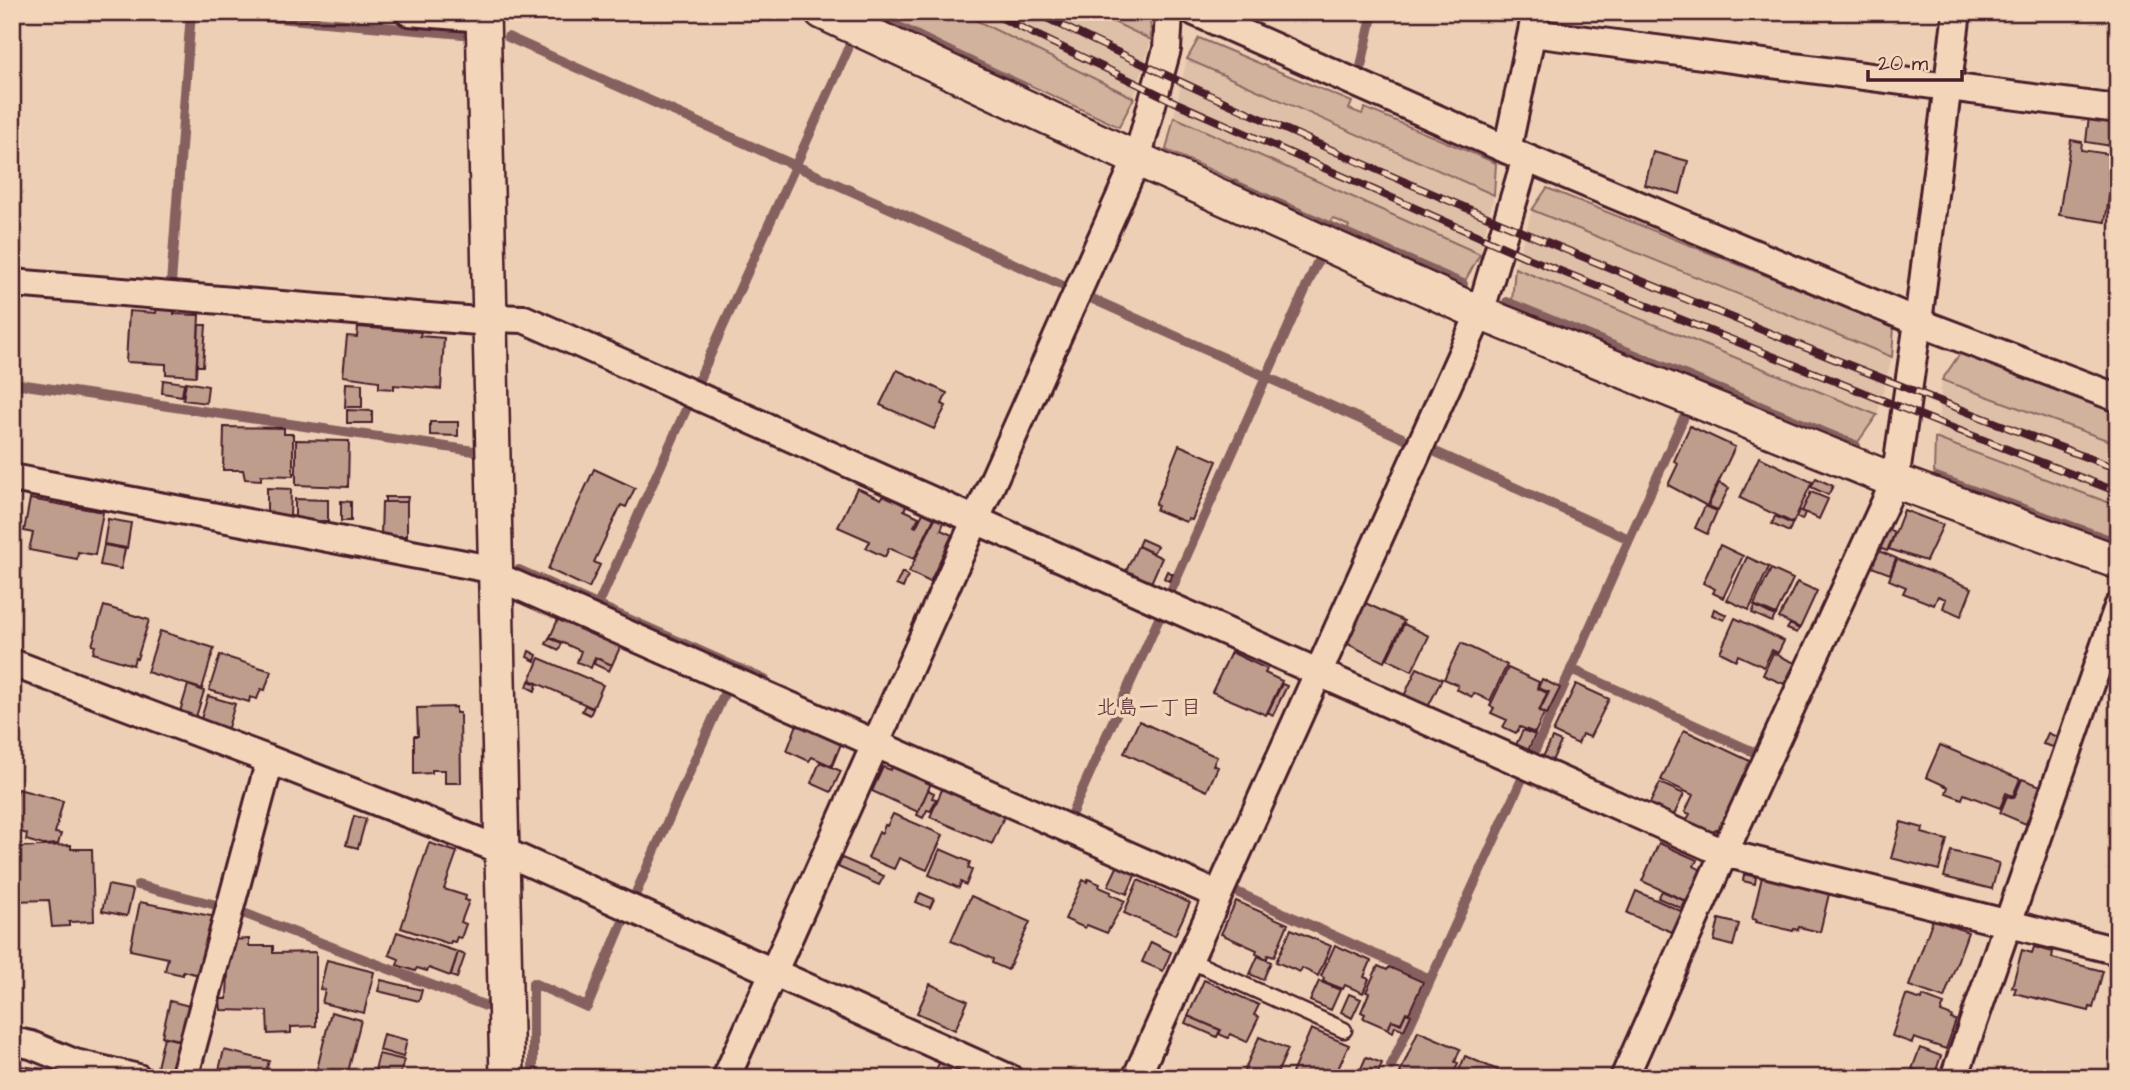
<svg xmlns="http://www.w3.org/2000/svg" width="2130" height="1090" font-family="'Architects Daughter','Klee One',sans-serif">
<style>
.built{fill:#dec0a8}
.green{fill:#d1b29d;stroke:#8e6864;stroke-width:2}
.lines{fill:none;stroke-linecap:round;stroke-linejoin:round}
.stream{stroke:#86605e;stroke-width:10}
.building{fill:#bf9d8d;stroke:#4a1f2b;stroke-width:2}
.service-casing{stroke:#4a1f2b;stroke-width:19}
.minor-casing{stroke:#4a1f2b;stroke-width:32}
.tertiary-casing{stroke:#4a1f2b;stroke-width:38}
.service{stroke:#f3d6ba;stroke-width:14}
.minor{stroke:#f3d6ba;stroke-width:26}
.tertiary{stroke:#f3d6ba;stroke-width:33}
.rail-casing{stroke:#4a1f2b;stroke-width:8}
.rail{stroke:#f3d6ba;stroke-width:5;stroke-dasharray:16;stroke-linecap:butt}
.labels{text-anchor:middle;stroke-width:7;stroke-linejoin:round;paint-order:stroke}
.neighbourhood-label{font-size:21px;fill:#4a1f2b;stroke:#f3d6ba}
</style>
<rect width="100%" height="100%" fill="#eccfb4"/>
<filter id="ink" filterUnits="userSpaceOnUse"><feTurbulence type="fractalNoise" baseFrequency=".0143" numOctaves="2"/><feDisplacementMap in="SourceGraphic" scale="14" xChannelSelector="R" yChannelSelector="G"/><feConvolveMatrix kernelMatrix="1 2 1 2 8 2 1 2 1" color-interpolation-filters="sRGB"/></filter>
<g filter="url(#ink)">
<!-- built -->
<path class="built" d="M1150,12l1,28 -17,58 -15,29 -243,-114z
M1199,38l153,64 -3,7 13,5 3,-6 131,55 -2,32 -14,59 -15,27 -118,-50 2,-5 -16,-8 -3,5 -164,-73 21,-91z
M1547,188l347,139 -2,30 -15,58 -19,27 -346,-141 3,-33 17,-58z
M1961,352l157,58v130l-184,-68 8,-92z"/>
<!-- green -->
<path class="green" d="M959,12l175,86 -15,29 -243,-114z
M1093,12h57l1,28z
M1199,38l153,64 -3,7 13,5 3,-6 131,55 -2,32 -307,-136z
M1174,117l306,137 -15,27 -118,-50 2,-5 -16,-8 -3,5 -164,-73z
M1547,188l347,139 -2,30 -360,-147z
M1515,268l362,147 -19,27 -346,-141z
M1961,352l157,58v34l-176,-64z
M1935,438l183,68v34l-184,-68z"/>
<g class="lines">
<!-- stream -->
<path class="stream" d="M209,12l254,22
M869,12l154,76
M508,37l553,248
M1360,71l13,-59
M1233,184l230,100
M171,284l20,-272
M1086,296l321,144
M1507,302l349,144
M12,383l462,68
M697,384l151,-335
M1429,449l200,90
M1936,478l182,65
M519,570l246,110
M1170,593l147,-330
M598,605l90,-200
M1571,669l187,85
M1532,757l151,-338
M1070,817l91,-203
M138,885l82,21
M1232,890l198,89
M635,895l93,-210
M238,911l248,95
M1391,1066l131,-287
M533,1078v-95l54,24 37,-88"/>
</g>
<!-- building -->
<path class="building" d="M2089,116l29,5v26l-32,-5z
M2071,140l11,2 -1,8 35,5 -11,67 -46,-7z
M1653,152l35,9 -8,33 -35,-9z
M157,308l17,1v5l25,1 -3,61 -30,-2v-10l-40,-2 3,-51 27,2z
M199,325h7l-3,41h-6z
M358,327l63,5 -1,4 24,2 -3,51 -47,-4v4l-15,-1v-7l-36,-5 4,-40 10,1z
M897,370l50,23 -5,11 4,2 -12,23 -54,-24z
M163,380l21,3 -2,13 -20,-3z
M186,382l22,4 -2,17 -23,-3z
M346,383l16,1v23h-17z
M347,410l25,1v12h-25z
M430,422h28v14l-28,-1z
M1690,426l45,21 -28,59 -39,-21 10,-21 -4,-3z
M224,427l60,1v6h9v42l-32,-1v5l-16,-1 -2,-9h-20z
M296,440l53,1 -1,46 -52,-2z
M1179,445l38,16 -25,59 -4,-1 -2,3 -30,-12 2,-4 -3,-1z
M1759,457l53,25 -19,41 -53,-25z
M594,469l41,19 -9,19 -5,-2 -27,57 6,3 -11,23 -41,-19z
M1816,478l17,8 -5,9 -17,-8z
M1719,483l10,5 -11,22 -10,-4z
M267,488l24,1 -1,28h-23z
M857,488l24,11 3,-4 22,11 -2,4 15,7 -5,9 2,1 7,-14 11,5 -20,41 -25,-11 -4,9 -19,-9 4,-7 -32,-14z
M1811,492l17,7 -9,20 -17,-8z
M385,497h23l-1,5h-22z
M30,499l73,13 -8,43 -17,-3 -1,7 -48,-9 4,-17 -9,-2z
M295,499l33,1v21h-33z
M341,501l10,1v19h-10z
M382,502h25v34h-26z
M1705,506l12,5 -10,23 -12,-6z
M1799,510l6,3 -3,7 -6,-3z
M1904,510l39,15 -17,36 -37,-12z
M1775,516l17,8 -3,8 -17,-8z
M935,518l9,4 -3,8 11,5 -22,47 -21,-10z
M108,519l23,4 -4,25 -23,-4z
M1884,528l11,4 -8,19 -10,-4z
M1141,539l16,7 -4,7 -15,-7z
M104,545l21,4 -4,20 -21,-4z
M1720,545l23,11 -20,42 -10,-5 2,-4 -12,-6z
M1138,546l24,12 -11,25 -25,-12z
M1876,550l20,8 -6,16 -21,-8z
M1747,557l22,10 -20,43 -22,-10z
M1897,559l75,29 -11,28 -18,-8 3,-9 -8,-3 -4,9 -31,-12 3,-6 -17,-7z
M1771,569l22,10 -17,36 -22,-10z
M1167,571l6,3 -4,7 -5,-3z
M902,572l6,4 -5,12 -7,-3z
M1797,582l20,9 -17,37 -21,-10z
M1363,602l41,19 -20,41 -40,-20z
M104,606l45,14 -12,39 -2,-1 -2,7 -40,-12 2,-7 -3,-1z
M1755,606l20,10 -3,6 -20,-9z
M1714,609l13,6 -3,5 -12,-5z
M560,615l62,28 -10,22 -17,-8 -4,11 -14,-6 4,-11 -31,-14z
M1735,618l49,23 -6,12 -6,-3 -8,17 -26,-12 -2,5 -16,-8z
M1404,624l25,12 -17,35 -25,-12z
M1790,624l9,5 -2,4 -10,-4z
M160,631l54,17 -12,41 -55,-17z
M549,638l13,5 -3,7 -13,-6z
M1461,643l46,22 -17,36 -16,-8 -2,4 -16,-8 2,-4 -14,-6z
M529,651l8,4 -2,6 -8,-4z
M1231,652l36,17 -2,4 17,8 -16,34 -54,-23z
M1773,653l22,10 -11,21 -21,-9z
M220,655l51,16 -6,19 -4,-1 -4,10 -7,-2 -1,5 -40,-12z
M539,658l64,27 -10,23 -63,-28z
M596,658l16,7 -3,6 -15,-7z
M1417,668l25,11 -14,28 -24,-11z
M1508,668l31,14 -2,6 10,5 -8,18 5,3 -9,19 -15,-6 -4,6 -13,-6 4,-7 -16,-7 3,-5 -4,-2z
M1542,679l18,9 -13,26 -7,-4 9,-18 -11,-4z
M529,681l8,3 -2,7 -8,-4z
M1282,684l5,2 -14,29 -5,-3z
M1576,684l33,15 -19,38 -8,-3 -4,10 -25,-12z
M188,685l16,6 -9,29 -16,-5z
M208,696l27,8 -8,27 -27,-9z
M585,705l8,4 -3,6 -8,-4z
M456,707v6h4l1,70h-16v-13h-13v3l-18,1v-38h4l-1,-28z
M1139,721l78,36 -4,8 5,2 -11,24 -83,-38z
M797,724l44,20 -9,22 -20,-9 -3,4 -22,-10z
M1523,730l12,5 -8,18 -12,-6z
M1684,730l68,32 -32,66 -11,6 -24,-11 5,-9 -5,-2 8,-17 -32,-15z
M2048,733l9,4 -4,10 -10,-3z
M1552,738l9,4 -10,21 -9,-4z
M1940,745l80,34 -7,17 -7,-3 -6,15 -36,-14 -2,5 -16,-6 2,-6 -22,-10z
M820,762l21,9 -10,21 -20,-9z
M894,762l39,17 -15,33 -46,-21 11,-24 8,3z
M2022,779l19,7 -15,38 -26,-11 7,-17 7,2z
M1660,783l24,11 -12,25 -24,-12z
M944,785l62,27 -14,32 -62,-27z
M18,789l45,12 -8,32 6,1 -3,10 -15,1 -17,-5 1,-6 -15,-5v-18z
M928,790l6,3 -2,5 4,1 -5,12 -4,-1 -4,8 -6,-3z
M893,814l50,21 -16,35 -28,-12 -5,11 -26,-11 11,-26 3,1 3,-8 2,1z
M354,816l12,3 -8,29 -12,-3z
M1901,822l22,6 -1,5 25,7 -8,30 -48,-12z
M429,843l28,9 -13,37 22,7 -1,4 4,1 -8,21 5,2 -5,14 -4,-1 -2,5 -4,-1 -1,3 -49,-16z
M1659,843l38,17 -3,6 9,5 -15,31 -46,-21z
M71,845v4h21l2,72 -25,1v4l-17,1 -3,-27 -37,1v-54z
M940,849l30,13 -2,6 4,2 -6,15 -5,-3 -2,6 -30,-13z
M1951,851l48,12 -7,26 -48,-12z
M842,858l42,18 -5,9 -41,-18z
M1119,863l18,8 -10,23 -19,-8z
M1744,874l12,3 -1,7 -12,-3z
M1762,877l67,17 -9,38 -21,-5 -1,3 -4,-1 -1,2 -37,-9 1,-2 -5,-1z
M1088,879l12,5 -1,3 12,5 -1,2 15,7 -18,32 -20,-8 -2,3 -20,-9 18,-39 4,2z
M1138,880l52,23 -15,32 -51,-22z
M108,885l25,5 -6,26 -25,-5z
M1636,891l47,21 -9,21 -47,-20z
M1662,891l23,10 -4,7 -23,-10z
M920,893l14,6 -4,9 -14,-6z
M971,896l59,26 -22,48 -16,-7 1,-4 -42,-18z
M1236,901l52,23 -14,33 -6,-2 -1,4 -11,-5 1,-4 -36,-16z
M140,902l76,15 -13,59 -20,-5v4l-18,-4 3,-13 -38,-8z
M1719,919l20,5 -6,22 -19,-5z
M1933,919l35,13 -24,66 -35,-12z
M1291,929l40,17 -13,30 -16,-8 -2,4 -24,-10z
M397,932l61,20 -8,24 -21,-8 -2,3 -10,-3 -2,3 -18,-6 2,-6 -10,-4z
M249,939v7h24v7l43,-1v74l-25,1v6l-23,1 -1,-23 -46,-1 -1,-11h7l2,-59z
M1151,942l20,10 -8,19 -21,-9z
M1335,945l36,16 -7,16 5,2 -6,14 -18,-8 -2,4 -20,-8 1,-3 -3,-2z
M2034,947l19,5 -1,6 51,13 -10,37 -3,-1 -1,4 -75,-18 2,-5 -4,-1 10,-37 10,3z
M458,952l7,3 -8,23 -6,-2z
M1258,956l13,6 -8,18 -13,-6z
M327,960l47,12 -10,41 -42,-10 3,-13 -5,-1z
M1378,966l9,4 2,-3 34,15 -14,31 -3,-1 -5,11 -9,-3 -4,9 -25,-11 2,-4 -4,-2 8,-19 -3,-1z
M381,980l41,10 -3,11 -41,-10z
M1204,980l55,25 -5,10 5,2 -12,25 -17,-8 -2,4 -9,-4 2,-4 -33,-14z
M1319,981l21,9 -9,20 -21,-9z
M930,984l38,17 -13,29 -38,-17z
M1349,994l12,5 -9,19 -11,-6z
M1906,995l16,5 1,-4 21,8 -3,8 11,4 -1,3 5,1 -10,29 -32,-11 -2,5 -20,-7z
M170,1001l23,6 -8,34 -23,-5z
M331,1012l30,8 -14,56 -30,-7z
M1406,1013l5,2 -7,15 -9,-4 -2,6 -5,-2 4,-10 9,4z
M1188,1016l32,14 -3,7 -32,-14z
M1311,1029l38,16 -12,26 -4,-2 -4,9h-39z
M1418,1031l42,18 -5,13 3,1 -6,15h-40l-12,-5z
M383,1034l24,6 -4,17 -24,-7z
M164,1037l20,5 -8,35 -20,-5z
M1259,1037l29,12 -13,29h-34z
M1920,1048l21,8 -7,20 -22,-7z
M224,1050l45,11 -3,10 9,2 -1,5h-57z
M379,1054l25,6 -5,18h-26z
M1465,1056l42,18 -2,4h-49z
M1366,1057l16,6 -6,15 -16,-7z
M941,1059l22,11 -3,8h-28z
M12,1065l32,4 -1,9h-31z
M277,1071l21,5v2h-23z"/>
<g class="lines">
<defs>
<path id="service" d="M1189,960l155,70"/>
<path id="minor" d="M409,12l74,6
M1195,12l331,146 392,164 200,76
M1532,33l586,76
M1507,150l29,-138
M12,283l478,39
M490,318l34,1 1200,534 394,98
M12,478l484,92
M496,576l722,319
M12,663l258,97 231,90 508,228
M12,1041l19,4 44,18 63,15
M184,1078l86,-318
M726,1078l411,-919 30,-110 2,-37
M1136,1078l344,-765 46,-155
M1624,1078l100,-225 171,-372 23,-159 39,-310
M1954,1078l164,-471"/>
<path id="tertiary" d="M483,12l24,1066
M822,12l315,147 343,154 415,168 223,81"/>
</defs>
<!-- service casing -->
<use href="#service" class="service-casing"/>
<!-- minor casing -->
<use href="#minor" class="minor-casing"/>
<!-- tertiary casing -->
<use href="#tertiary" class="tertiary-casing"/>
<!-- service -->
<use href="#service" class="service"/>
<!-- minor -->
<use href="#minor" class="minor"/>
<!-- tertiary -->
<use href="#tertiary" class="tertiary"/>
<defs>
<path id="rail" d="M989,12l190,92 349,154 409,164 181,70
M1034,12c229,112 463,211 699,306 127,52 255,103 385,151"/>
</defs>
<!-- rail casing -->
<use href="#rail" class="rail-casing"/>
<!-- rail -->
<use href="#rail" class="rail"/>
</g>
</g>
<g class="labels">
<!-- neighbourhood labels -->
<g class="neighbourhood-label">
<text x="1149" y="714">北島一丁目</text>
</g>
</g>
<!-- margin -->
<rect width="2130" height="1090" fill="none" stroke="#f3d6ba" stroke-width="42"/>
<rect x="21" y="21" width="2088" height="1048" fill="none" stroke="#4a1f2b" stroke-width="2.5" filter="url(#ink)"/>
<!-- scale -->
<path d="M1868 70v10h94v-10" fill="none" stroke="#4a1f2b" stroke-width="3.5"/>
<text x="1878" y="70" font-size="21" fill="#4a1f2b" stroke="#f3d6ba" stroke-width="5" paint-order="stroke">20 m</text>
</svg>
